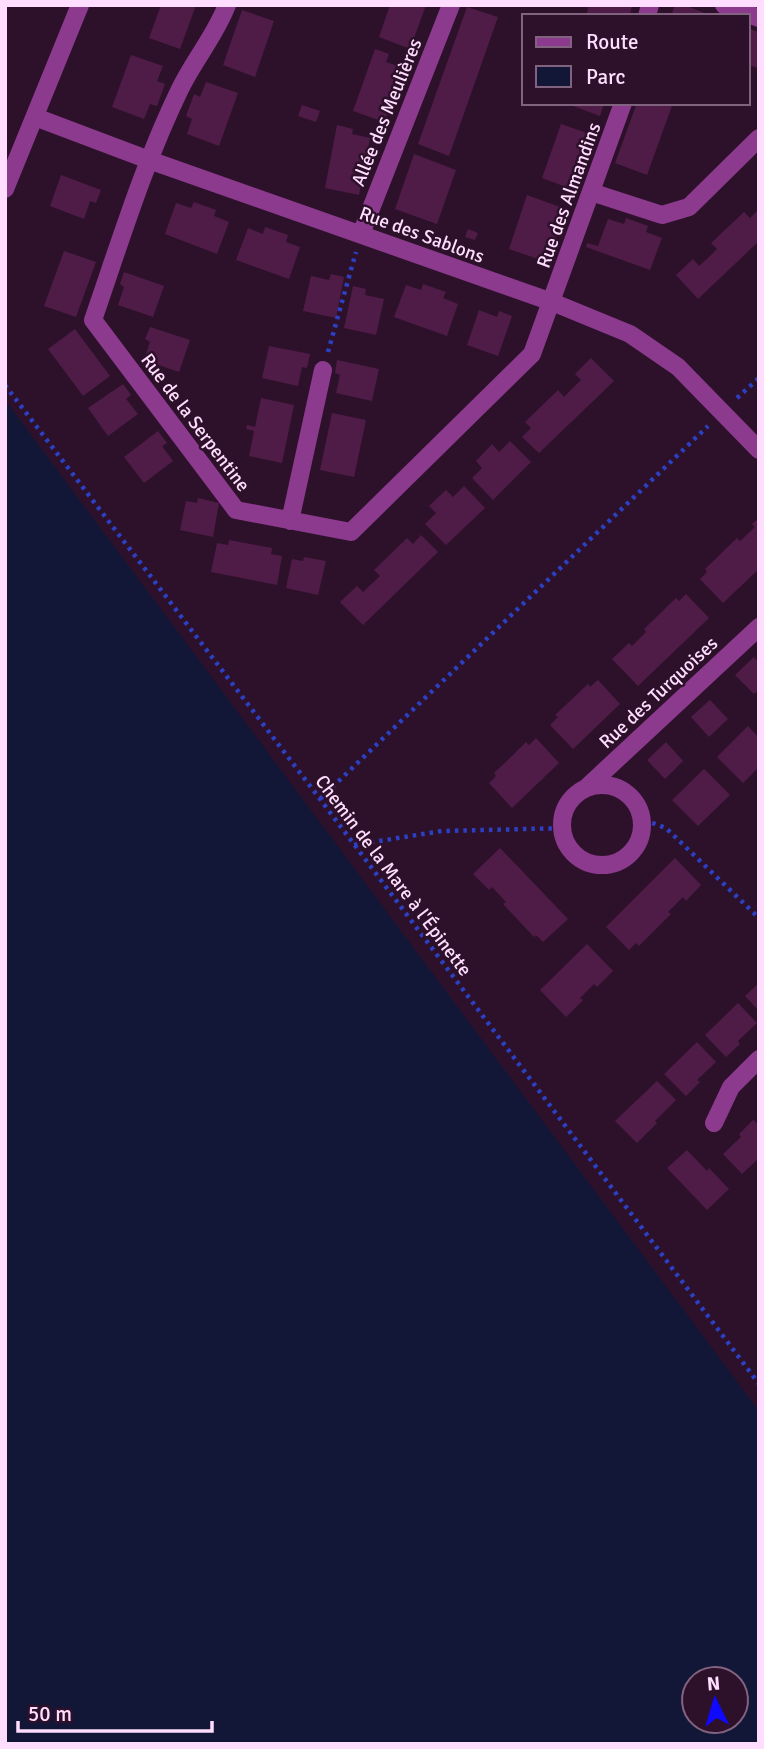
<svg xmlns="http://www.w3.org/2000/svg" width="764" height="1749" font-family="Signika,sans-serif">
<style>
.green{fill:#131737;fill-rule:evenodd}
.building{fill:#4f1c48}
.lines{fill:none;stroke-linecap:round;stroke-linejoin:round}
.path{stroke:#2c40c4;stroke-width:4.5;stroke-dasharray:3.5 5;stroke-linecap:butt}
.minor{stroke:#8b3a8e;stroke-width:18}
.labels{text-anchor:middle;stroke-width:5;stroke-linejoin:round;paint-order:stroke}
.street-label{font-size:19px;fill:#ffddfe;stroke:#2d112a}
</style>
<rect width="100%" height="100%" fill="#2d112a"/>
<!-- green -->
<path class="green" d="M5,400l754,1011v333h-754zM694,1679h42v42h-42z"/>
<!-- building -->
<path class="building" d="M161,5h35l-16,44 -31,-11z
M390,5h36l-16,44 -31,-12z
M589,5h43l-2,10 -6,-2 -1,3h-37z
M675,5h9l28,11h-41z
M467,7l31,10 -49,139 -31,-12z
M242,10l32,11 -19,56 -32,-12z
M750,29l9,3v36l-11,-3z
M375,49l14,5 -3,8 18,6 -20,54 -31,-11z
M131,55l32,11 -6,15 8,3 -8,22 -7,-2 -6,15 -32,-12z
M206,82l32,11 -19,53 -32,-12 5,-15 -6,-3 8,-22 6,3z
M565,103h39l-4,13z
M637,103h36l-26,72 -32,-12z
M302,105l18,6 -4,11 -18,-6z
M561,124l32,11 -19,55 -32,-12z
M337,125l16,4 -1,5 18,4 -11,57 -34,-7z
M414,154l42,16 -19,54 -42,-15z
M61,175l40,15 -5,13 -6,-2 -6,18 -34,-13z
M527,195l33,12 -5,15 6,2 -8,23 -7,-2 -5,15 -32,-11z
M194,202l22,8 -2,6 15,6 -12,32 -52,-20 11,-31 15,5z
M759,209v32l-61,58 -22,-24 17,-16 6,7 9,-8 9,-9 -6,-6 33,-31 6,6z
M626,218l22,8 -2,6 16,6 -12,32 -64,-23 1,-4 11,3 10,-27 16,5z
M265,227l23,8 -2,7 14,5 -11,32 -53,-19 12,-32 15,6z
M468,229l10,4 -3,7 -10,-3z
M64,251l32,11 -20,55 -32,-11z
M124,272l40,14 -11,31 -35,-12 6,-18 -4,-3z
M331,274l13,3 -8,41 -33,-7 8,-35 18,4z
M423,284l23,8 -3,6 15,6 -11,32 -53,-19 12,-32 15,5z
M353,286l13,3 -1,6 19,4 -8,36 -32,-7z
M479,310l18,7 2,-6 13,5 -14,40 -31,-11z
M150,327l40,13 -11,32 -35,-12 6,-18 -5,-3z
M75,329l35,47 -27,20 -35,-47z
M269,346l41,8 -3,14 -5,-1 -4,19 -36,-8z
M591,358l23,23 -75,72 -17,-16 9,-9 -6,-6 33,-32 6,7 17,-17 -6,-6z
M337,360l42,9 -7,32 -36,-8 4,-18 -5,-2z
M123,384l8,11 -5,4 12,15 -30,22 -20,-28z
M261,398l33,7 -12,58 -33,-7 5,-25 -8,-2 1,-4 8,2z
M332,413l34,7 -12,57 -34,-7z
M158,431l9,12 -5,3 11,15 -29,22 -20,-26z
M510,441l21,21 -38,38 -21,-22 10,-10 -6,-7 16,-17 7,8z
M464,486l21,22 -39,37 -21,-21 11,-11 -7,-7 17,-16 7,7z
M198,498l21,5 -6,34 -33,-7 6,-29 11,2z
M759,518v51l-36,34 -23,-24 7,-7 -2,-3 32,-31 3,3 15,-14 -3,-3z
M421,535l17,17 -75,73 -23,-23 17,-16 6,6 17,-16 -6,-6 33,-32 6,6z
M229,540l43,8 -1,6 11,2 -5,29 -66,-13 6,-29 11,2z
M304,557l22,4 -8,34 -32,-7 6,-29 11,2z
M686,594l23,24 -71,68 -26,-27 17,-16 3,3 14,-14 -2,-3 32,-31 3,3z
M754,657l5,6v26l-5,5 -19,-19z
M598,680l22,24 -47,45 -23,-24 8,-8 -3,-2 33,-31 2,3z
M710,700l18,19 -19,18 -18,-20z
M748,726l11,12v29l-16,16 -26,-26z
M536,738l23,25 -47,45 -23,-25 7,-7 -2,-3 16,-15 16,-16 3,3z
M666,742l17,19 -18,18 -18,-19z
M704,769l26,26 -32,31 -26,-26z
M500,848l68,71 -25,23 -7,-7 -2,2 -31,-33 3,-2 -14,-15 -3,3 -16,-16z
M675,858l26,27 -15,16 -3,-4 -15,15 3,2 -32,32 -3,-3 -7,7 -23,-23z
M587,944l26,27 -16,16 -3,-3 -14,14 3,2 -17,17 -26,-27z
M759,983v28l-14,-15z
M738,1003l19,20 -19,18 2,3 -14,13 -21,-22z
M697,1042l19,20 -19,18 3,2 -14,14 -22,-22z
M657,1081l19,19 -21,21 2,2 -20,20 -22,-22z
M753,1120l6,5v33l-17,16 -19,-20 18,-17 -2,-3z
M687,1150l20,21 2,-3 20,21 -22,21 -40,-42z"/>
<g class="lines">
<!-- path -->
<path class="path" d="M328,352l28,-100
M5,385l315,414 439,585
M737,398l22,-20
M320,799l388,-373
M636,820l6,-1 24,9 93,90
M354,845l88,-14 126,-3"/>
<!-- minor -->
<path class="minor" d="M227,5c-12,31 -33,55 -47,84 -36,74 -60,153 -87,231l143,190 115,22 181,-178 91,-251
M724,5l35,13
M647,16l3,-11
M35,117l114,43 403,142 78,32 48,33 81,83
M5,189l75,-184
M591,192l71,23 27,-8 70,-69
M361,234l90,-229
M290,521l33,-151
M562 825a40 40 0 1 1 80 0a40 40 0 1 1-80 0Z
M586,788l173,-161
M714,1123l17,-36 28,-28"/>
</g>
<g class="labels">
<!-- street labels -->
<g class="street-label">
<text transform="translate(386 112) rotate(-68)" y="7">Allée des Meulières</text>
<text transform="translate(568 195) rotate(-70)" y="7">Rue des Almandins</text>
<text transform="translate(422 234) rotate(20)" y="7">Rue des Sablons</text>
<text transform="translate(196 422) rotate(53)" y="7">Rue de la Serpentine</text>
<text transform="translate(658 692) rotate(-43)" y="7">Rue des Turquoises</text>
<text transform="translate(394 875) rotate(53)" y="7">Chemin de la Mare à l'Épinette</text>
</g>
</g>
<!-- border -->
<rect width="764" height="1749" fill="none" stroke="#ffddfe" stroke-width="14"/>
<!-- legend -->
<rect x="522" y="14" width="228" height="91" fill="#2d112a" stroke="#81637f" stroke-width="2"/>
<rect x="536" y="37" width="35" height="10" fill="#8b3a8e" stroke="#81637f" stroke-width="2"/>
<text x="586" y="49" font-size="21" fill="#ffddfe">Route</text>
<rect x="536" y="66" width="35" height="21" fill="#131737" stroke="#81637f" stroke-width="2"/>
<text x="586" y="84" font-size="21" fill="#ffddfe">Parc</text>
<!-- north arrow -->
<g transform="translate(715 1700) rotate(355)"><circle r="33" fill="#2d112a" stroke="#81637f" stroke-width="2"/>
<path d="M0-5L12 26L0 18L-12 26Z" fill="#0f09ff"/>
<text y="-10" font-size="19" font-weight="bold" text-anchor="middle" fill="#ffddfe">N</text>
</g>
<!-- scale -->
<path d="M18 1721v10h194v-10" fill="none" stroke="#ffddfe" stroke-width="3.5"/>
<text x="28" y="1721" font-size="21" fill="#ffddfe" stroke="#2d112a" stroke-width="5" paint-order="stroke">50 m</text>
</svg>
